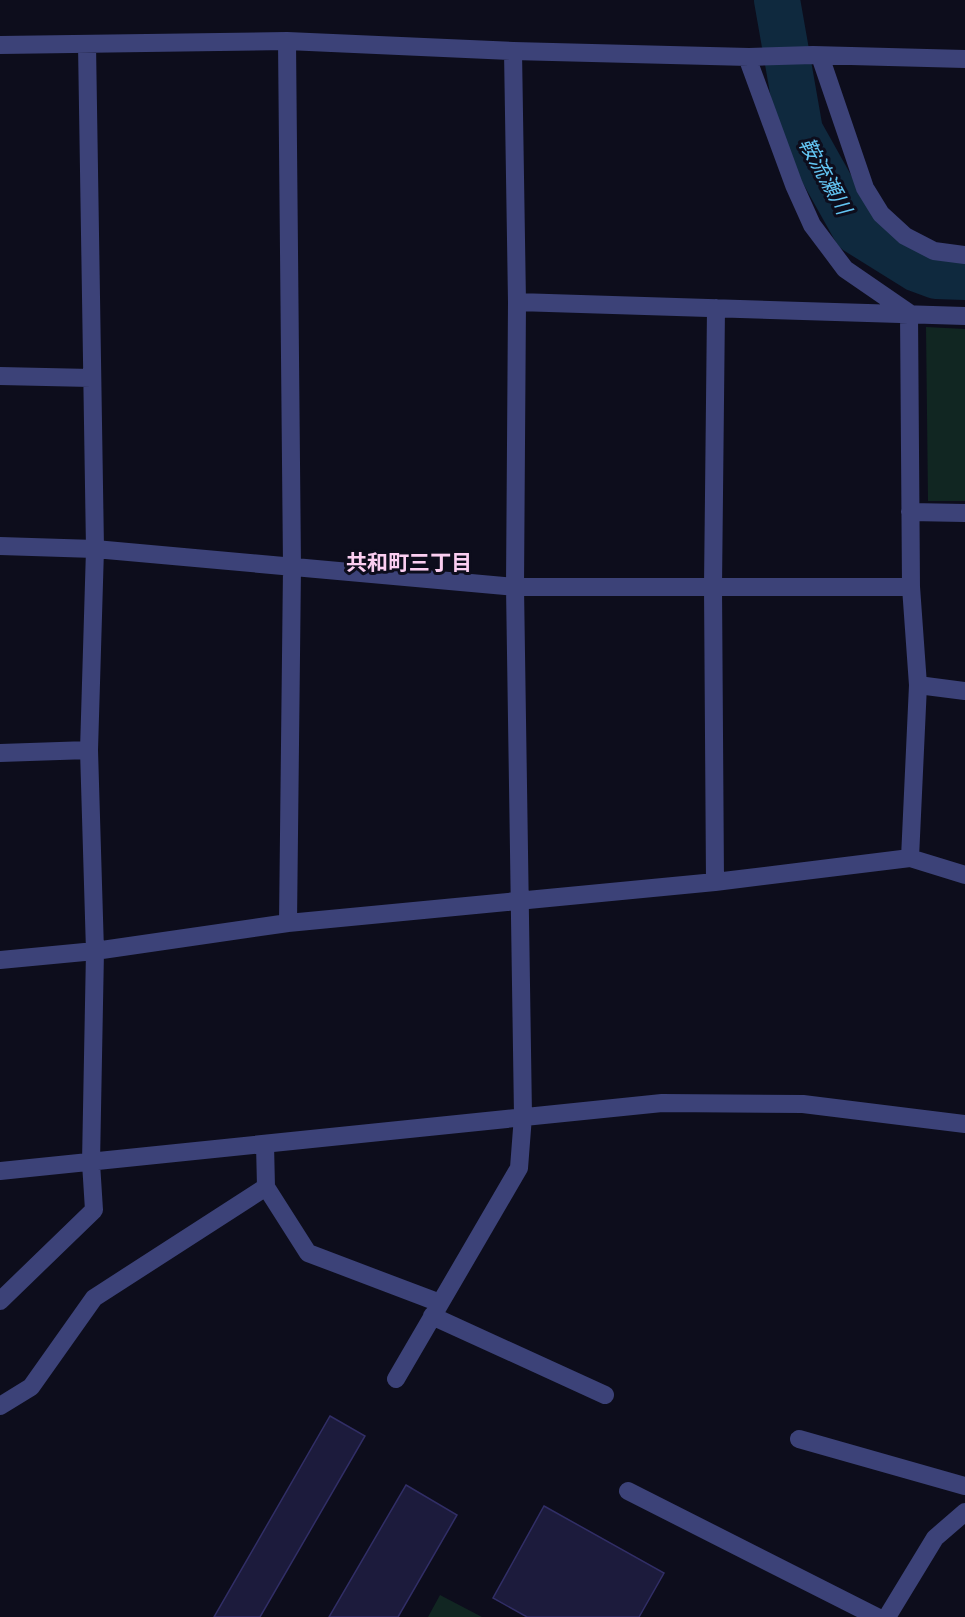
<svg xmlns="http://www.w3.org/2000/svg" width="965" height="1617" font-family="'Sofia Sans Condensed','Noto Sans JP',sans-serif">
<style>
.green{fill:#112622}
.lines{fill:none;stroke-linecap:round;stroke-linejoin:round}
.river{stroke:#0f293e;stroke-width:46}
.building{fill:#1c1b3c;stroke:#312e66;stroke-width:1.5}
.minor{stroke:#3c4278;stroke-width:18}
.labels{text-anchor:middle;stroke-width:6;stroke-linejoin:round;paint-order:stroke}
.water-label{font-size:21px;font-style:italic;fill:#63c5f3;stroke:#0d0d1c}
.neighbourhood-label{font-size:21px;font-weight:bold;fill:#fbcef1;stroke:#0d0d1c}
</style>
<rect width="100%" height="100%" fill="#0d0d1c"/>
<!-- green -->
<path class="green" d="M926,327l39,2v172h-37z
M440,1595l42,22h-54z"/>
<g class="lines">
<!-- river -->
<path class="river" d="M777,0l23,131 56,100 61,38 19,7 29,1"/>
</g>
<!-- building -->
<path class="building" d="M330,1416l35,20 -105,181h-46z
M406,1485l51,30 -59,102h-69z
M544,1506l120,67 -25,44h-112l-34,-19z"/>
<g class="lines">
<!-- minor -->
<path class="minor" d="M287,41l5,526 -4,356
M0,45l287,-4 226,10 236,6 64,-2 152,4
M820,56l45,132 16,26 24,22 29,15 31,4
M747,57l47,128 18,40 33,44 64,44
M517,302l448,14
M909,313l2,274 7,98 -8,173
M0,376l91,2
M910,512l55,1
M0,546l95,3 420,38h396
M918,685l47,6
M0,753l89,-3
M715,882l-2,-295 3,-279
M0,960l95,-9 193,-28 427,-41 195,-24 55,17
M0,1171l662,-68 141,1 162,20
M266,1187l42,66 132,50
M0,1301l94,-91 -3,-47 4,-212 -6,-201 6,-201 -8,-505
M432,1316l173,79
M396,1379l123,-211 4,-52 -8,-529 2,-285 -4,-251
M0,1406l31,-19 63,-89 172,-111 -1,-43
M799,1439l166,47
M628,1491l249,126
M887,1617l48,-79 30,-26"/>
</g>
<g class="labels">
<!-- water labels -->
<g class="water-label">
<text transform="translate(825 176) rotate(61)" y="7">鞍流瀬川</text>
</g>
<!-- neighbourhood labels -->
<g class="neighbourhood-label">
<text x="409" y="570">共和町三丁目</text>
</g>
</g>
</svg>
